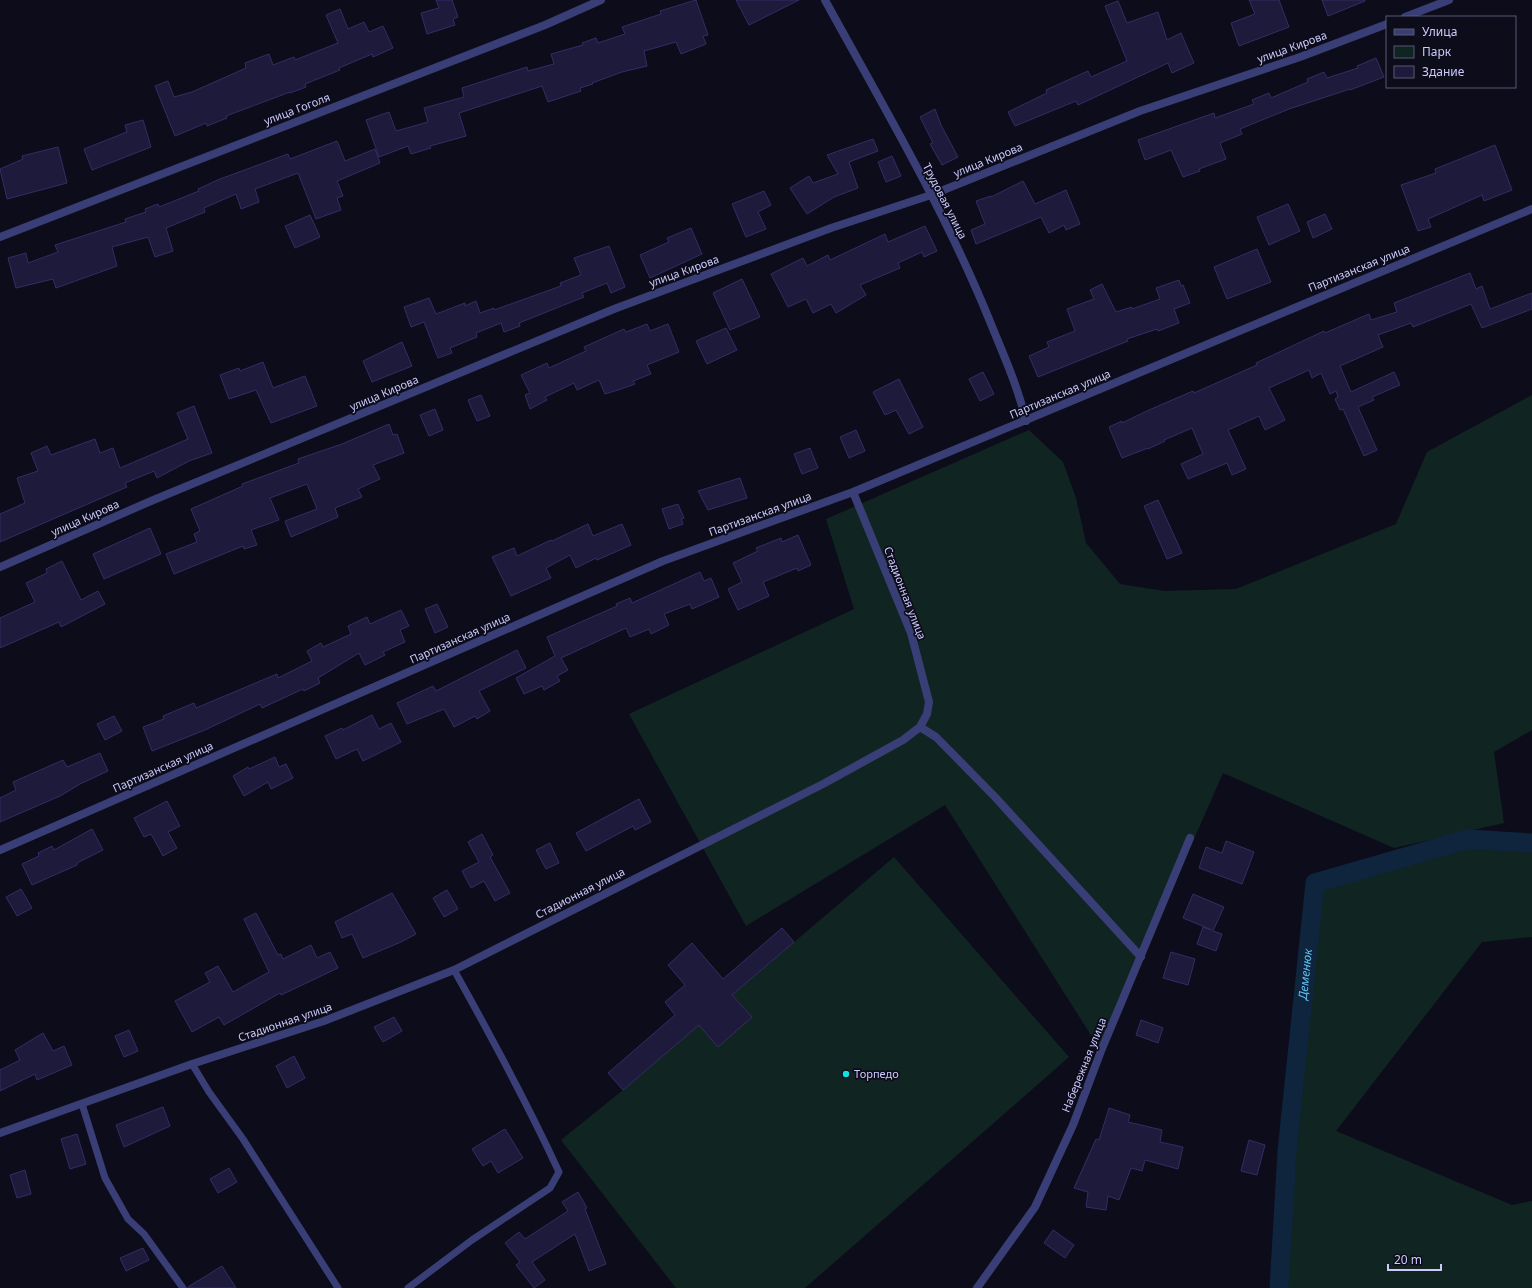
<svg xmlns="http://www.w3.org/2000/svg" width="1532" height="1288" font-family="'Noto Sans',sans-serif">
<style>
.green{fill:#102522}
.lines{fill:none;stroke-linecap:round;stroke-linejoin:round}
.canal{stroke:#0e253d;stroke-width:19}
.building{fill:#1d1a3b;stroke:#332d65}
.service{stroke:#3a3e77;stroke-width:7}
.minor{stroke:#3a3e77;stroke-width:8}
.poi-dot{fill:#0fe2e2;stroke:#0d0c1b;stroke-width:1.5}
.labels{text-anchor:middle;stroke-width:3.5;stroke-linejoin:round;paint-order:stroke}
.street-label{font-size:11px;fill:#cbcafb;stroke:#0d0c1b}
.poi-label{font-size:11px;fill:#cbcafb;stroke:#0d0c1b;text-anchor:start}
.water-label{font-size:12px;font-style:italic;fill:#5fbff4;stroke:#0d0c1b}
</style>
<rect width="100%" height="100%" fill="#0d0c1b"/>
<!-- green -->
<path class="green" d="M1532,395v335l-38,22 10,71 -110,25 -171,-75 -122,278 -156,-246 -199,121 -117,-212 225,-105 -28,-90 203,-89 34,32 13,36 10,45 34,41 44,7 72,-2 160,-65 31,-72z
M1468,839l64,4v94l-50,5 -146,189 176,74 20,-4v87h-253l8,-137 28,-268z
M894,857l175,200 -264,231h-129l-115,-148 62,-50 76,-65 53,-8 -20,-22z"/>
<g class="lines">
<!-- canal -->
<path class="canal" id="s1" d="M1279,1288l8,-137 28,-268 153,-44 64,4"/>
</g>
<!-- building -->
<path class="building" d="M436,0h16l6,17 -5,2 2,6 -28,9 -6,-21 18,-5z
M696,0l12,35 -5,1 3,8 -25,10 -5,-12 -32,9 3,15 -25,6 -30,11 1,1 -13,4 1,3 -33,11 -6,-16 -83,27 7,23 -36,10 1,2 -20,6 -3,-8 -29,11 -13,-37 23,-8 7,19 32,-9 -4,-14 40,-11 -2,-9 65,-21 1,4 26,-7 -3,-10 32,-9 -1,-2 14,-5 2,5 27,-9 -3,-7 39,-13 -1,-3z
M736,0h63l-50,25z
M1249,0h30l10,27 -50,19 -8,-23 24,-9z
M1322,0h43v1l-37,15z
M1118,1l9,22 31,-11 9,28 14,-7 13,30 -22,10 -4,-10 -90,42 -2,-4 -61,25 -7,-14 39,-19 -1,-3 42,-19 3,6 36,-16 -22,-55z
M340,9l8,20 16,-7 5,10 14,-6 10,22 -20,9 -1,-3 -33,14 1,2 -35,14 1,3 -16,6v-1l-64,24 1,2 -20,8 -1,-3 -31,13 -20,-50 13,-5 6,16 18,-5 54,-24 -1,-5 24,-9 4,11 21,-8 1,3 43,-17 -12,-28z
M1376,58l8,19 -34,13v-1l-61,20 -49,20 2,5 -22,9 6,16 -27,10 1,2 -17,6 -12,-27 -26,10 -7,-20 76,-27 1,5 39,-14 -2,-4 17,-7 2,5 37,-16 -1,-3 17,-7 3,6 31,-10 -1,-2z
M935,109l6,16 17,32 -16,8 -12,-21 3,-1 -13,-26z
M143,120l8,27 -59,23 -8,-21 43,-17 -2,-7z
M873,139l5,12 -29,11 9,26 -24,9 -27,17 -17,-26 19,-12 4,7 25,-9 -11,-19z
M337,141l8,20 30,-12 5,14 -43,18 6,15 -6,2 4,12 -25,9 -18,-46 -43,16 4,13 -18,7 -5,-15 -32,14 1,4 -39,16 7,23 -18,6 -7,-20 -36,10 5,19 -61,22 -3,-9 -37,9 -8,-30 18,-5 2,10 30,-11 -3,-7 71,-23 -1,-3 21,-7 -1,-3 13,-5 1,3 40,-16 -1,-2 22,-10 68,-25 2,5z
M1495,145l17,45 -28,11 -2,-6 -54,24 3,8 -13,4 -17,-46 35,-12 -1,-4z
M58,147l9,36 -60,16 -7,-30 23,-10 -1,-3z
M892,156l9,20 -15,6 -8,-20z
M1023,181l12,23 31,-14 14,34 -14,6 -2,-5 -15,8 -8,-16 -65,27 -5,-14 14,-6 -9,-23 15,-5v1z
M764,191l7,14 -13,7 8,17 -20,8 -14,-33z
M1288,204l12,27 -31,14 -12,-28z
M1325,214l7,15 -19,9 -6,-16z
M310,215l10,22 -25,11 -10,-22z
M925,226l12,25 -13,6 -2,-5 -24,11 2,5 -40,17 6,10 -30,18 -5,-9 -18,9 -7,-14 -18,8 -17,-33 32,-16 4,8 21,-11 2,5 55,-26 3,8z
M691,228l11,26 -52,24 -10,-23 29,-13 -2,-4z
M609,246l16,41 -14,6 -4,-10 -25,10 2,4 -65,26 1,3 -16,6 -3,-9 -25,10 1,4 -27,11 2,5 -14,5 -14,-36 -13,5 -7,-20 25,-9 7,16 29,-11v3l11,-5 4,12 14,-5v2l67,-24 -1,-3 21,-8 -7,-17z
M1257,249l14,33 -44,17 -13,-32z
M1470,273l6,16 6,-3 8,23 42,-16v16l-50,19 -11,-24 -58,23 -2,-4 -33,12 5,12 -43,19 11,26 43,-20 6,13 -28,12 2,3 -16,7 19,43 -13,6 -21,-47 -3,1 -5,-11 3,-2 -2,-6 -6,3 -9,-21 -9,5 -3,-8 -40,18 16,32 -20,10 -6,-14 -31,14 18,39 -14,6 -5,-12 -39,16 -7,-15 22,-10 -11,-26 -28,12 1,1 -17,8v-1l-26,10 -13,-31 13,-6v2l27,-13 44,-19 1,2 63,-28 -1,-2 68,-32 1,2 44,-19 2,6 26,-8 -3,-9z
M742,279l18,38 -30,13 -17,-37z
M1179,280l2,6 2,-1 7,18 -16,6 5,14 -21,8 -1,-2 -30,10 1,2 -90,36 -9,-21 20,-9 -2,-5 28,-11 -8,-22 27,-10 -4,-9 12,-6 14,28 16,-5v2l28,-10 -4,-11z
M647,324l3,7 18,-7 11,28 -32,13 4,9 -18,7 2,3 -14,5 -16,5 -6,-14 -22,10 -3,-7 -29,14 2,3 -17,9 -5,-14 5,-2 -9,-18 26,-12 2,5 37,-17 -2,-4 40,-18 2,3z
M726,328l11,22 -30,14 -11,-23z
M402,342l10,24 -40,16 -9,-21z
M263,362l10,26 32,-12 12,30 -46,17 -15,-33 -27,9 -9,-24 19,-7 1,3z
M983,372l11,22 -14,7 -11,-22z
M899,379l24,48 -14,7 -13,-24 -11,5 -12,-23z
M481,395l9,21 -13,5 -9,-21z
M194,406l18,47 -23,8 -32,17 -3,-7 -29,12 2,4 -127,55v-28l25,-11 -8,-25 21,-7 -7,-18 16,-7 4,9 44,-16 5,14 13,-5 7,20 68,-29 -11,-26z
M435,409l8,21 -14,6 -9,-21z
M389,424l4,11 4,-1 7,19 -31,12 7,14 -22,10 4,8 -27,11 3,9 -47,20 -6,-16 32,-12 -10,-25 -37,14 9,22 -28,10 6,15 -13,4 -1,-3 -69,28 -8,-20 31,-12 -3,-8 6,-3 -9,-22 52,-23 -1,-2 57,-21 -1,-4 44,-15z
M856,430l9,21 -16,7 -9,-21z
M810,448l8,20 -16,6 -8,-20z
M740,478l7,20 -39,12 -10,-19z
M1158,500l24,53 -15,6 -23,-53z
M678,504l6,14 -3,1 2,5 -14,5 -7,-20z
M588,524l5,12 29,-12 9,21 -34,15 -1,-2 -20,10 -6,-13 -24,13 5,10 -40,18 -19,-39 22,-9 3,8 34,-16 1,1z
M150,528l11,26 -57,25 -11,-25z
M798,535l13,30 -13,6 -1,-3 -34,14 6,14 -31,14 -10,-21 14,-7 -9,-19 25,-12 -2,-3 25,-10 1,4z
M62,561l19,39 17,-9 7,13 -44,23 -2,-5 -59,26v-30l35,-16 -9,-19 21,-10 -1,-4z
M700,572l4,9 7,-3 8,19 -27,12 -2,-5 -26,10 5,11 -18,9 -2,-5 -19,8 -4,-9 -65,30 7,12 -11,6 3,5 -16,9 -2,-4 -18,8 -8,-16 39,-22 -8,-19 70,-31 -1,-2 14,-6 2,5z
M437,604l11,23 -13,6 -10,-24z
M401,610l8,16 -9,4 5,12 -22,10 2,3 -20,10 -6,-12 -41,25 2,5 -16,8 -1,-2 -41,19 -2,-4 -55,26 -53,21 -9,-24 21,-8 -1,-3 31,-13 2,5 81,-34 1,4 34,-17 -5,-10 14,-8 2,4 28,-13 -3,-8 19,-9 3,7z
M517,650l9,18 -47,23 11,20 -13,8 -2,-3 -21,11 -10,-18 -37,15 -10,-21 36,-17 3,5z
M372,715l7,14 12,-6 10,19 -38,19 -6,-12 -21,10 -11,-23 17,-8 1,2z
M114,716l8,15 -17,9 -8,-16z
M100,753l8,18 -28,13 -20,12 -60,26v-24l16,-8 -3,-8 50,-22 4,7z
M275,757l4,10 7,-3 7,14 -22,11 -3,-7 -24,14 -11,-20 15,-9 1,2z
M639,799l12,23 -16,8 -2,-4 -47,25 -10,-18z
M167,801l13,25 -12,6 9,16 -14,8 -12,-22 -7,3 -10,-19z
M92,829l11,21 -26,13v2l-45,20 -10,-21 17,-8 -1,-3 14,-7 2,4z
M482,834l11,21 -3,2 20,36 -15,8 -11,-20 -13,7 -9,-17 17,-9 -11,-20z
M1226,841l28,11 -12,32 -43,-16 7,-21 16,6z
M550,843l9,20 -13,6 -10,-19z
M21,889l11,19 -15,8 -11,-19z
M447,890l11,19 -14,8 -11,-19z
M392,893l24,41 -15,8 -38,16 -11,-24 -10,4 -7,-16z
M1193,894l31,13 -11,24 9,3 -6,17 -19,-7 6,-17 9,3 -29,-12z
M256,913l22,42 3,-1 2,5 28,-14 6,13 13,-6 8,16 -57,27 -1,-2 -56,32 -5,-8 -27,15 -17,-31 35,-19 -5,-9 13,-7 15,26 36,-20 -25,-53z
M782,928l12,14 -62,53 20,22 -34,30 -19,-22 -76,65 -15,-17 67,-58 -10,-13 20,-17 -17,-20 24,-22 31,36z
M1171,952l24,7 -7,26 -25,-7z
M394,1017l8,14 -19,11 -9,-15z
M1141,1020l22,8 -5,15 -22,-8z
M129,1030l9,21 -14,6 -9,-21z
M43,1033l10,18 11,-5 8,19 -35,15 -2,-6 -35,17v-21l20,-10 -5,-10z
M294,1056l11,22 -18,10 -11,-22z
M163,1107l7,19 -46,21 -8,-22z
M1109,1108l21,7 -2,7 34,8 -2,12 23,5 -5,22 -33,-9 -3,11 -11,-3 -12,32 -11,-4 -2,14 -20,-3 2,-15 -14,-4 22,-49 3,1z
M505,1129l18,29 -25,15 -7,-12 -8,5 -11,-17z
M77,1134l9,30 -16,5 -9,-30z
M1249,1140l16,5 -8,30 -16,-4z
M229,1168l8,14 -19,11 -8,-14z
M25,1170l6,24 -14,4 -7,-23z
M578,1192l9,16 -2,1 21,55 -17,7 -14,-37 -43,28 13,18 -11,8 -18,-23 4,-3 -15,-19 14,-11 6,7 43,-28 -6,-9z
M1053,1230l21,15 -9,13 -21,-15z
M143,1248l6,12 -23,11 -6,-13z
M222,1266l14,22h-48v-1z"/>
<g class="lines">
<!-- service -->
<path class="service" d="M192,1064l17,28 34,47 95,149
M82,1104l23,74 23,41 16,15 39,54
M408,1288l64,-48 78,-52 9,-16c-32,-69 -68,-136 -105,-202"/>
<!-- minor -->
<path class="minor" d="M825,0c58,106 121,212 166,324 13,32 27,63 35,97
M1405,17l44,-17
M0,237l545,-212 56,-25
M0,567l151,-66 463,-192 217,-81 100,-33 209,-84 160,-54 87,-33
M920,727l16,10 59,60 146,160
M0,850l663,-289 190,-69 679,-283
M0,1133l192,-69 132,-43 130,-51 369,-186 80,-44 17,-13 7,-13 2,-12 -18,-69 -58,-141
M977,1288l58,-81 38,-82 28,-74 89,-213"/>
</g>
<!-- markers -->
<circle class="poi-dot" cx="846" cy="1074" r="4"/>
<g class="labels">
<!-- street labels -->
<g class="street-label">
<text transform="translate(1292 47) rotate(-20)" y="4">улица Кирова</text>
<text transform="translate(297 109) rotate(-21)" y="4">улица Гоголя</text>
<text transform="translate(988 160) rotate(-22)" y="4">улица Кирова</text>
<text transform="translate(945 201) rotate(63)" y="4">Трудовая улица</text>
<text transform="translate(1359 268) rotate(-22)" y="4">Партизанская улица</text>
<text transform="translate(684 271) rotate(-20)" y="4">улица Кирова</text>
<text transform="translate(384 393) rotate(-23)" y="4">улица Кирова</text>
<text transform="translate(1060 394) rotate(-23)" y="4">Партизанская улица</text>
<text transform="translate(760 514) rotate(-20)" y="4">Партизанская улица</text>
<text transform="translate(85 518) rotate(-24)" y="4">улица Кирова</text>
<text transform="translate(905 593) rotate(69)" y="4">Стадионная улица</text>
<text transform="translate(460 638) rotate(-24)" y="4">Партизанская улица</text>
<text transform="translate(163 767) rotate(-24)" y="4">Партизанская улица</text>
<text transform="translate(580 893) rotate(-27)" y="4">Стадионная улица</text>
<text transform="translate(285 1022) rotate(-19)" y="4">Стадионная улица</text>
<text transform="translate(1084 1065) rotate(-68)" y="4">Набережная улица</text>
</g>
<!-- poi labels -->
<g class="poi-label">
<text x="854" y="1078">Торпедо</text>
</g>
<!-- water labels -->
<g class="water-label">
<text dy="4" stroke="none"><textPath href="#s1" startOffset="315">Деменюк</textPath></text>
</g>
</g>
<!-- legend -->
<rect x="1386" y="16" width="130" height="72" fill="#0d0c1b" stroke="#595875"/>
<rect x="1394" y="29" width="20" height="6" fill="#3a3e77" stroke="#595875"/>
<text x="1422" y="36" font-size="12" fill="#cbcafb">Улица</text>
<rect x="1394" y="46" width="20" height="12" fill="#102522" stroke="#595875"/>
<text x="1422" y="56" font-size="12" fill="#cbcafb">Парк</text>
<rect x="1394" y="66" width="20" height="12" fill="#1d1a3b" stroke="#595875"/>
<text x="1422" y="76" font-size="12" fill="#cbcafb">Здание</text>
<!-- scale -->
<path d="M1388 1264v6h53v-6" fill="none" stroke="#cbcafb" stroke-width="2"/>
<text x="1394" y="1264" font-size="12" fill="#cbcafb" stroke="#0d0c1b" stroke-width="3" paint-order="stroke">20 m</text>
</svg>
